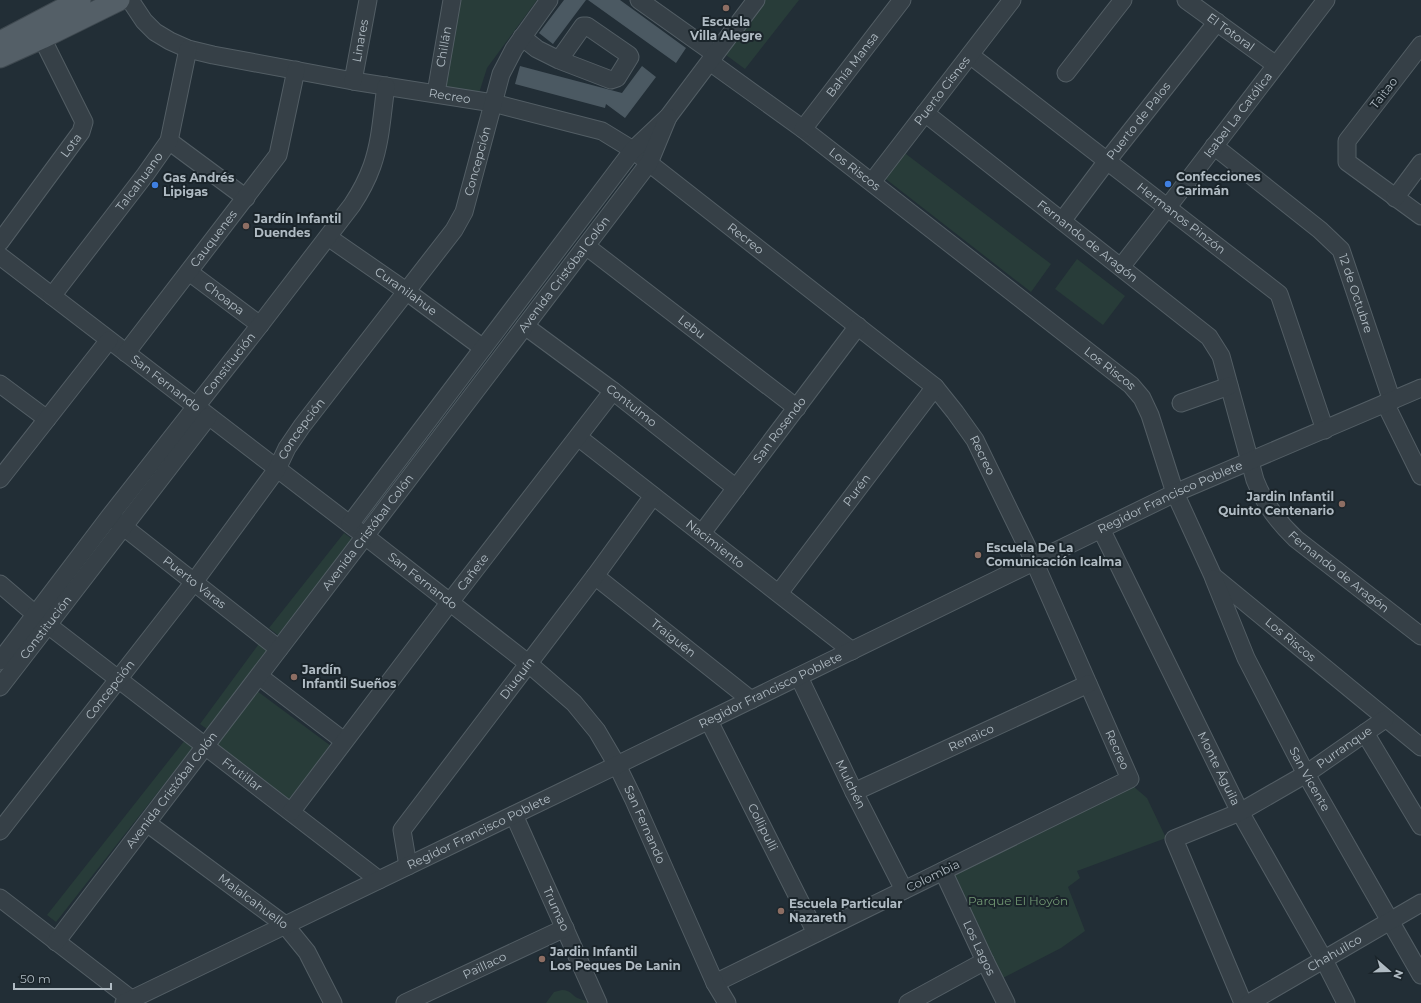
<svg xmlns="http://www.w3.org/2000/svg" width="1421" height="1003" font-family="Montserrat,sans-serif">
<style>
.green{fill:#283c39}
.building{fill:#4b5962}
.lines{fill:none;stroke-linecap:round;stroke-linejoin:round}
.minor-casing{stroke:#535e65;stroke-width:19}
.major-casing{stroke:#3f4950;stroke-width:23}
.minor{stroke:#364047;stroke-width:17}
.major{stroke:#545f67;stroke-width:21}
.education-dot{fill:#8d6e63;stroke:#1b252b;stroke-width:1.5}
.shop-dot{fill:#3f7fe0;stroke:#1b252b;stroke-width:1.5}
.labels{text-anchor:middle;stroke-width:4;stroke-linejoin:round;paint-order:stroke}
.poi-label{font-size:12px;font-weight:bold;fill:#b0bbc3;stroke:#1b252b;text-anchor:start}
.street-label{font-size:12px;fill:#b0bbc3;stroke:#1b252b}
.park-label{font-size:12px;fill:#719773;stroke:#1b252b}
</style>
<rect width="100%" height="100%" fill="#222e36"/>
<!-- green -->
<path class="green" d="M456,0h81l-50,68 -8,25 -40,-8z
M762,0h37l-54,69 -23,-17z
M902,151l149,113 -20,28 -149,-116z
M1077,259l48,37 -22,29 -48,-36z
M344,533l8,6 -74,96 -9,-7z
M261,641l8,7 -62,81 -7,-5z
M257,691l74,55 -42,53 -73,-54z
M189,735l9,6 -142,181 -9,-7z
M1133,786l14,12 19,40 -89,33 3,7 -12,9 17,44 -24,17 -62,32 -49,-104z
M562,990c10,0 10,7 18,9 4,2 5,0 9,4h-43l8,-11z"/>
<!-- building -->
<path class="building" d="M564,0h22l-33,44 -14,-11z
M588,0h32l66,48 -10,15z
M520,66l102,27 20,-27 14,11 -31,41 -19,-14 -1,4 -90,-24z"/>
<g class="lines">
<defs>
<g id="minor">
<path id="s1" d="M130,0l14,21 11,11 15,9 18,8 25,6 140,26 140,22 109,28 31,19 16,13 286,224 20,25 20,28 59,121 96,218 -415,204"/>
<path d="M639,0l76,54"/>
<path id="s2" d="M1186,0l90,65"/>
<path d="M522,37l15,12 22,11 52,20 6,-2 13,-21 -1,-2 -42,-29h-4l-24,34"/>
<path d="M1421,45l-74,96v21l74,54"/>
<path id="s3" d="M970,55l309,239 46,136"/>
<path id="s4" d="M710,62l93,67 328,256 11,13 8,17 25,78 38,83 208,171"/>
<path d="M1066,73l57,-73"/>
<path id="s5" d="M353,81l15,-81"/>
<path id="s6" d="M436,93l16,-93"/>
<path id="s7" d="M925,113l284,224 12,19 34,124c9,24 23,42 41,59l125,97"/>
<path id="s8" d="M803,129l99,-129"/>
<path d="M169,141l77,57"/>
<path id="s9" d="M1214,146l106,84 21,20 51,151"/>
<path id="s10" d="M872,182l140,-182"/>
<path d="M1395,198l26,-35"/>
<path id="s11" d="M1062,221l45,-60 110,-139"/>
<path id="s12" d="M328,237l78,54 77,57"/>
<path id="s13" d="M0,242l81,-110 3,-10 -42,-84"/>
<path id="s14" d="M586,246l211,162"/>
<path id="s15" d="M0,256l365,280 164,128 45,39 23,28 20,34 16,33 82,185 12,20"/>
<path id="s16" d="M1121,267l46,-59 159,-208"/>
<path id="s17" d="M189,272l71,53"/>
<path id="s18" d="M52,296l93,-121 24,-34 19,-92"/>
<path id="s19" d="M525,326l88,65 123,97"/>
<path id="s20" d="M126,353l152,-198 18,-85"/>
<path d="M0,384l47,35"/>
<path d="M1181,403l48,-17"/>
<path d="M1385,403l36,73"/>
<path id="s21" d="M578,437l274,214"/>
<path d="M0,479l109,-139"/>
<path id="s22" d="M115,520l164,129"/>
<path d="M350,524l283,-374 35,-33 88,-117"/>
<path id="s23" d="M1101,529l139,283 84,148 22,43"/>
<path id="s24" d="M702,533l156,-207"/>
<path id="s25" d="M595,576l156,124"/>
<path id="s26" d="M1214,579l32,79 60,116 115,201"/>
<path d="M0,584l35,30"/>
<path id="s27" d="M779,593l156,-206"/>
<path id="s28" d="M48,625l331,255"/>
<path id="s29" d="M0,661l110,-145 150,-191 92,-120c8,-12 15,-25 20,-39 9,-25 10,-53 14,-80"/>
<path d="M259,676l85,65"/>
<path id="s30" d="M799,677l55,115 50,98"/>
<path id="s31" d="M0,687l208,-270"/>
<path id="s32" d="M709,721l107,212"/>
<path d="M1365,733l56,93"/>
<path id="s33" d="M854,792l234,-108"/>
<path id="s34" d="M291,812l159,-210 163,-211"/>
<path id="s35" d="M514,815l84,188"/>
<path id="s36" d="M147,823l138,102 22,27 26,51"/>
<path id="s37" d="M0,831l194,-249 83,-113 10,-21 15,-22 152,-196 10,-18 37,-138 13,-25 35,-49"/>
<path id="s38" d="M408,866l-6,-36 193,-254 58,-80"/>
<path id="s39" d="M943,871l42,90 21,42"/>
<path d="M0,898l131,101"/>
<path id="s40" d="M56,942l593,-779 19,-46"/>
<path id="s41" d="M124,1003l493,-238 558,-272 246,-105"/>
<path id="s42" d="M405,1003l160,-75"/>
<path d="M908,1003l77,-42"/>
<path id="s43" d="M1243,1003l-69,-164 66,-27 66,-38 79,-55"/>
<path id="s44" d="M1249,1003l172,-100"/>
</g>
<path id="major" d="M0,42l80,-42
M0,57l42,-19 77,-38"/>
</defs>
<!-- minor casing -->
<use href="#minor" class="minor-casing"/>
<!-- major casing -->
<use href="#major" class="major-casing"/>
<!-- minor -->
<use href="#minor" class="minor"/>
<!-- major -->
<use href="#major" class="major"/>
</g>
<!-- markers -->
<g class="education-dot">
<circle cx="726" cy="8" r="4"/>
<circle cx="246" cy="226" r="4"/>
<circle cx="1342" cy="504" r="4"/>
<circle cx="978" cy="555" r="4"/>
<circle cx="294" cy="677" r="4"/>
<circle cx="781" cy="911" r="4"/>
<circle cx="542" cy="959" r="4"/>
</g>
<g class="shop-dot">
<circle cx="1168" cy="184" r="4"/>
<circle cx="155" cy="185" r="4"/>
</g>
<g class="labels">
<!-- poi labels -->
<g class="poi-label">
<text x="726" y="26" text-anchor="middle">Escuela<tspan x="726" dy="14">Villa Alegre</tspan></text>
<text x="1176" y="181">Confecciones<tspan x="1176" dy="14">Carimán</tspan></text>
<text x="163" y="182">Gas Andrés<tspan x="163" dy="14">Lipigas</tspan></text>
<text x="254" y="223">Jardín Infantil<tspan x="254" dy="14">Duendes</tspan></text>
<text x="1334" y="501" text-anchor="end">Jardin Infantil<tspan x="1334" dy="14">Quinto Centenario</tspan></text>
<text x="986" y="552">Escuela De La<tspan x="986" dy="14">Comunicación Icalma</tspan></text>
<text x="302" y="674">Jardín<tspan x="302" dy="14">Infantil Sueños</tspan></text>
<text x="789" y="908">Escuela Particular<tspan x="789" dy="14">Nazareth</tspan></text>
<text x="550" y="956">Jardin Infantil<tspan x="550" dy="14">Los Peques De Lanin</tspan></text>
</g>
<!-- street labels -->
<g class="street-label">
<text dy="4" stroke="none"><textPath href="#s2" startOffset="55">El Totoral</textPath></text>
<text dy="4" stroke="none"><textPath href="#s5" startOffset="41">Linares</textPath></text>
<text dy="4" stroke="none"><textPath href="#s6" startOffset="47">Chillán</textPath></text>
<text dy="4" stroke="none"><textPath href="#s8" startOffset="81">Bahía Mansa</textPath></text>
<text dy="4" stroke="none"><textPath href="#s10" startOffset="115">Puerto Cisnes</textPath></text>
<text transform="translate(1384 93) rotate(-52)" y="4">Taitao</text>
<text dy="4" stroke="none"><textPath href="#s1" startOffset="344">Recreo</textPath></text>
<text dy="4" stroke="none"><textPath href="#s16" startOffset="192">Isabel La Católica</textPath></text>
<text dy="4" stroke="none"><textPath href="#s11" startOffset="126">Puerto de Palos</textPath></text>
<text dy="4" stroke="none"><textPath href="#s13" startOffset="120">Lota</textPath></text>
<text dy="4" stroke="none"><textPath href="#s37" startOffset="827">Concepción</textPath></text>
<text dy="4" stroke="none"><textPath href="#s4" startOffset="180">Los Riscos</textPath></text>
<text dy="4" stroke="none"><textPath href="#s18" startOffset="144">Talcahuano</textPath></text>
<text dy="4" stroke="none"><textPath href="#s3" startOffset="267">Hermanos Pinzón</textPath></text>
<text dy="4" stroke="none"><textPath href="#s1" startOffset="680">Recreo</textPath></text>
<text dy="4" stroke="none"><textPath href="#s20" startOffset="144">Cauquenes</textPath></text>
<text dy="4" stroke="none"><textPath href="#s7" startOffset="207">Fernando de Aragón</textPath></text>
<text dy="4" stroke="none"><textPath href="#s40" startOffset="839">Avenida Cristóbal Colón</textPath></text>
<text dy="4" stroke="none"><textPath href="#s12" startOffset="95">Curanilahue</textPath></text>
<text dy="4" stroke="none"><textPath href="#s9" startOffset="210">12 de Octubre</textPath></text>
<text dy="4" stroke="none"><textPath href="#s17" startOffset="44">Choapa</textPath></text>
<text dy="4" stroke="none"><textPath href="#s14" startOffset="133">Lebu</textPath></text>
<text dy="4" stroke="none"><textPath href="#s29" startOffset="375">Constitución</textPath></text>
<text dy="4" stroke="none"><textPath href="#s4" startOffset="504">Los Riscos</textPath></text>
<text dy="4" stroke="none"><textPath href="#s15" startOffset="209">San Fernando</textPath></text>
<text dy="4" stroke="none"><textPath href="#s19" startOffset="133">Contulmo</textPath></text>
<text dy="4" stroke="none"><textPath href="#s37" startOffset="503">Concepción</textPath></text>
<text dy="4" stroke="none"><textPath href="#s24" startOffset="129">San Rosendo</textPath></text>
<text dy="4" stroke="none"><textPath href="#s1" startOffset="1004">Recreo</textPath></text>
<text dy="4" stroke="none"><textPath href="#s27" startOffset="129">Purén</textPath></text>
<text dy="4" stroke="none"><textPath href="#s41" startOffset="1162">Regidor Francisco Poblete</textPath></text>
<text dy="4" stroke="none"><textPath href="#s40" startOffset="515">Avenida Cristóbal Colón</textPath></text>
<text dy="4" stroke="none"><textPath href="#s21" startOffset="174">Nacimiento</textPath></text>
<text dy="4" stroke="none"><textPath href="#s34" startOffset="301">Cañete</textPath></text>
<text dy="4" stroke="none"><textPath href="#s7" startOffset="639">Fernando de Aragón</textPath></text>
<text dy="4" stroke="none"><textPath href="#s15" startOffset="533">San Fernando</textPath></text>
<text dy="4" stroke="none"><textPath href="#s22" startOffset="101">Puerto Varas</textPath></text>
<text dy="4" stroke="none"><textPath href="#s31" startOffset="75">Constitución</textPath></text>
<text dy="4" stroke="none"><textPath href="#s25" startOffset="100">Traiguén</textPath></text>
<text dy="4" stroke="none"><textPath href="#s4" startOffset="840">Los Riscos</textPath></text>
<text dy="4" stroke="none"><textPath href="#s38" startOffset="227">Diuquín</textPath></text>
<text dy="4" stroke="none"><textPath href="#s37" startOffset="179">Concepción</textPath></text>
<text dy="4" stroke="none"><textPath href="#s41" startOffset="718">Regidor Francisco Poblete</textPath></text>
<text dy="4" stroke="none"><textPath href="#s33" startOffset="129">Renaico</textPath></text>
<text dy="4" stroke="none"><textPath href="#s43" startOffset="372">Purranque</textPath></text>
<text dy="4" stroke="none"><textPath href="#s1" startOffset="1328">Recreo</textPath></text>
<text dy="4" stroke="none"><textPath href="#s23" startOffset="267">Monte Águila</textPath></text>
<text dy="4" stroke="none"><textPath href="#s28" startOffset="245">Frutillar</textPath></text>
<text dy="4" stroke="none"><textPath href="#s26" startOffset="222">San Vicente</textPath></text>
<text dy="4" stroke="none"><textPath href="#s30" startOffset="119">Mulchén</textPath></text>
<text dy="4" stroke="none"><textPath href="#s40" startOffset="191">Avenida Cristóbal Colón</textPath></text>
<text dy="4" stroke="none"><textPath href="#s15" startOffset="869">San Fernando</textPath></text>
<text dy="4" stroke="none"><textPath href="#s32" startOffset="119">Collipulli</textPath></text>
<text dy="4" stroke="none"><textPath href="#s41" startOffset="394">Regidor Francisco Poblete</textPath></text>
<text transform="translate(933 876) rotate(-26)" y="4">Colombia</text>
<text dy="4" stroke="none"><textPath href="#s36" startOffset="132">Malalcahuello</textPath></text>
<text dy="4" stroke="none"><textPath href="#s35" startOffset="103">Trumao</textPath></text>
<text dy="4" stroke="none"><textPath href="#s39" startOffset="85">Los Lagos</textPath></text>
<text dy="4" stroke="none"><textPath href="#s44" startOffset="99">Chahuilco</textPath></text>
<text dy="4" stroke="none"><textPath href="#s42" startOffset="88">Paillaco</textPath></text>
</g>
<!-- park labels -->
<g class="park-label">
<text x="1018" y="905">Parque El Hoyón</text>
</g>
</g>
<!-- north arrow -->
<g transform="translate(1389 971) rotate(110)" stroke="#1b252b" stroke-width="3" paint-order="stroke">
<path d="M0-3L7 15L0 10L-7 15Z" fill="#b0bbc3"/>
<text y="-6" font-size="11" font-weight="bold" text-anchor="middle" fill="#b0bbc3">N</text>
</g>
<!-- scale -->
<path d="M14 983v6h97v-6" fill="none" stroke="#b0bbc3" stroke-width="2"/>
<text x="20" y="983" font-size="12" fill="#b0bbc3" stroke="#1b252b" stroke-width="3" paint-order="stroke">50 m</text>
</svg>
